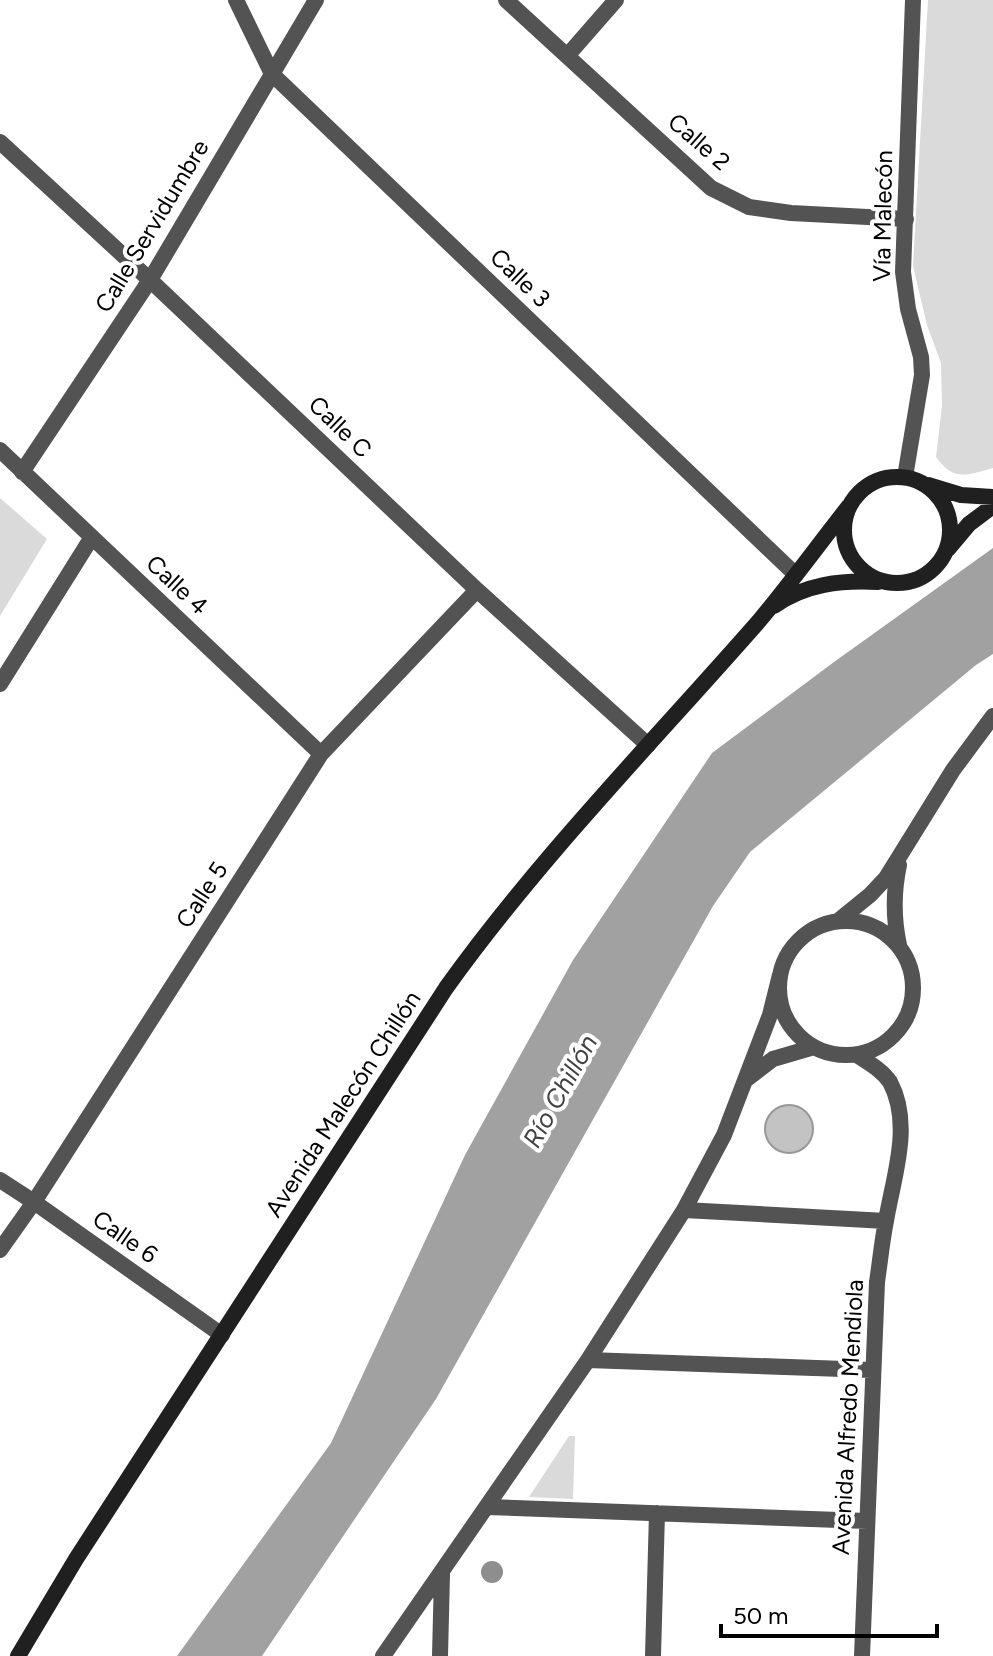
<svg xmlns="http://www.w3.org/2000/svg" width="993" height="1656" font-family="Figtree,sans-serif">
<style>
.green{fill:#dadada}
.water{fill:#a1a1a1}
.building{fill:#c3c3c3;stroke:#979797;stroke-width:2}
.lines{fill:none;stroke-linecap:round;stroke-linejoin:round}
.minor{stroke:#535353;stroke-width:16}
.tertiary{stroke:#535353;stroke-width:16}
.secondary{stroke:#202020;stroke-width:16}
.tree{fill:#8e8e8e}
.labels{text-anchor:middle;stroke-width:8;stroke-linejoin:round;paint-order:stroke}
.street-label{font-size:24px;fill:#000;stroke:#fff}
.water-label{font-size:26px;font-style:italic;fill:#424242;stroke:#fff}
</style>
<rect width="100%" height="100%" fill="#fff"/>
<!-- green -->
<path class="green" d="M928,0h65v468c-26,7 -39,14 -57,-11l6,-52 -1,-42 -14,-38 -14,-59z
M0,498l47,41 -47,77z
M569,1436h6l-2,63 -44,-2z"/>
<!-- water -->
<path class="water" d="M993,548v106l-17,11 -226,187 -37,54 -277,493 -174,257h-85l154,-213 134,-288 108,-195 139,-207 122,-91z"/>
<!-- building -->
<path class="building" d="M765 1129a24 24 0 1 1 48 0a24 24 0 1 1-48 0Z"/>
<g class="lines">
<!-- minor -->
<path class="minor" d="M236,0l36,74 523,500
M506,0l205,188 38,19 42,6 115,6
M567,56l49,-56
M0,142l150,138 327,310 171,155
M0,450l321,304
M22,472l128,-192 166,-280
M0,684l92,-147
M779 988a67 67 0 1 1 134 0a67 67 0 1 1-134 0Z
M838,921l32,-26 16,-17 67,-108 40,-54
M899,945c-6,-28 -6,-52 0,-80
M857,1055c12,8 25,15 33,27 23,43 3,96 -4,139 -4,20 -6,41 -9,61l-15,374
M747,1079l26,-20 41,-12
M684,1210l202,11
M0,1250l34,-48 287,-448 156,-164
M588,1360l284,10
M487,1507l380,14
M383,1656l205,-296 96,-150 40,-75 46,-120 10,-40
M440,1656l2,-82
M653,1656l4,-143"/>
<!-- tertiary -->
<path class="tertiary" d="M905,477l17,-102 -1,-18 -13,-48 -5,-37 10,-272
M0,1180l34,22 188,133"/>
<!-- secondary -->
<path class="secondary" d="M844 530a53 53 0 1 1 106 0a53 53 0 1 1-106 0Z
M928,485l33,10 32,2
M948,549l21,-25 24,-18
M774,606c31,-22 67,-26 104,-24
M18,1656l58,-97 370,-571c94,-131 207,-246 313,-367 31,-37 60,-77 90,-115"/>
</g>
<!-- trees -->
<circle class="tree" cx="492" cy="1572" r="11"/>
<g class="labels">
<!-- street labels -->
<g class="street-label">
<text transform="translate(699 142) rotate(41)" y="8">Calle 2</text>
<text transform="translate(883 216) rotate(-89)" y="8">Vía Malecón</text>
<text transform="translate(152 226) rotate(-59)" y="8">Calle Servidumbre</text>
<text transform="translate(520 278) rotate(44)" y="8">Calle 3</text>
<text transform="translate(340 427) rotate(44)" y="8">Calle C</text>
<text transform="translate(177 585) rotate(43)" y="8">Calle 4</text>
<text transform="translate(202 895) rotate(-57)" y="8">Calle 5</text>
<text transform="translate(343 1104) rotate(-57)" y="8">Avenida Malecón Chillón</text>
<text transform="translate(125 1237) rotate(35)" y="8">Calle 6</text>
<text transform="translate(848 1417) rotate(-87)" y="8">Avenida Alfredo Mendiola</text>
</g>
<!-- water labels -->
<g class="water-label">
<text transform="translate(560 1091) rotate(-61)" y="9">Río Chillón</text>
</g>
</g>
<!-- scale -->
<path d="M721 1624v12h216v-12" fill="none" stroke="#000000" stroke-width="4"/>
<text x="733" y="1624" font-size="24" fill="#000000" stroke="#ffffff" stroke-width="6" paint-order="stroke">50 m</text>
</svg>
